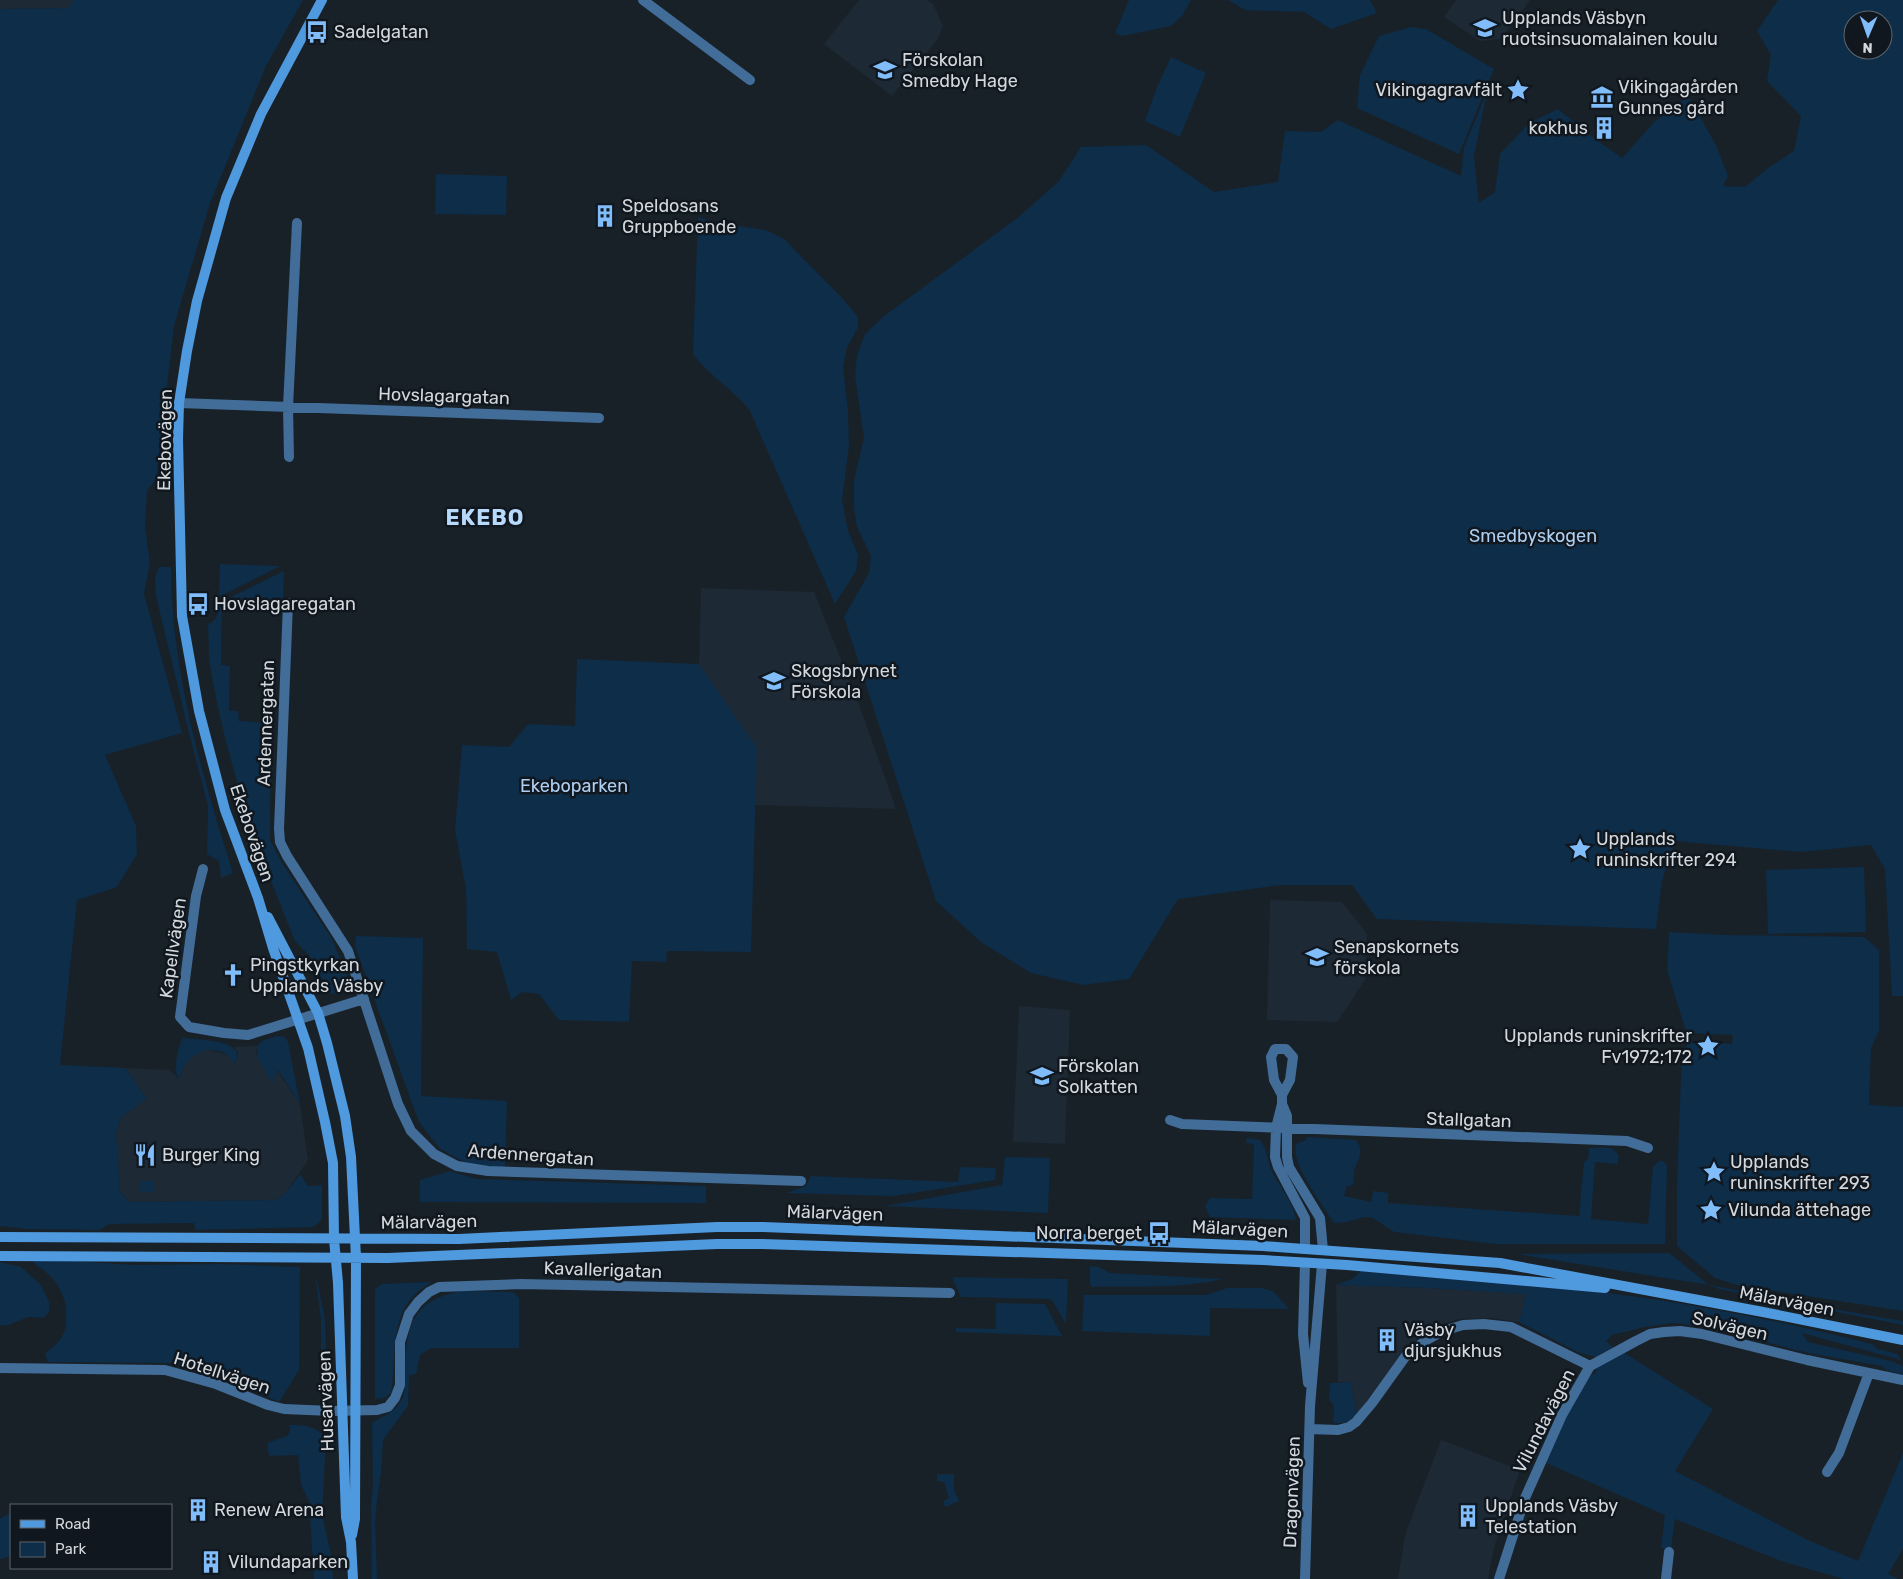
<svg xmlns="http://www.w3.org/2000/svg" width="1903" height="1579" font-family="Rubik,sans-serif">
<style>
.built{fill:#1d2935}
.green{fill:#0d2d49;fill-rule:evenodd}
.lines{fill:none;stroke-linecap:round;stroke-linejoin:round}
.street{stroke:#416d98;stroke-width:10}
.secondary{stroke:#4f99de;stroke-width:10}
.labels{text-anchor:middle;stroke-width:5;stroke-linejoin:round;paint-order:stroke}
.poi-label{font-size:18px;fill:#d3d8dd;stroke:#10171f;text-anchor:start}
.street-label{font-size:18px;fill:#d3d8dd;stroke:#10171f}
.park-label{font-size:18px;fill:#accff3;stroke:#10171f}
.district-label{font-size:22px;font-weight:bold;letter-spacing:1px;fill:#b7d9fc;stroke:#10171f}
</style>
<rect width="100%" height="100%" fill="#192128"/>
<!-- built -->
<path class="built" d="M0,0h74l-6,8 -68,1z
M859,0h68l6,4 10,22 -6,14 -45,56 -68,-52z
M1456,0h74l-29,39 -21,2 -36,-24z
M701,588l113,4 47,118 35,99 -146,-4 -54,-106 3,-35z
M1270,900l72,2 25,32 -2,46 -28,42 -70,-2z
M1019,1006l51,4 -5,134 -52,-2z
M257,1046l-1,6 16,29 5,-11 23,34 8,56 -24,35 -9,5 -146,2 -9,-10 -4,-59 5,-16 26,-18 -22,-31 44,2 10,9 5,-15 8,-8 8,-4 9,-2 8,2 21,7v-6l-4,-6z
M1336,1285l91,3 99,6 -7,28 -29,-4 -31,1 -23,8 -17,11 -16,13 -46,63 -6,-32h-13z
M1441,1440l79,30 -26,77 -6,32h-90l7,-44z"/>
<!-- green -->
<path class="green" d="M74,0h229l-37,66 -56,137 -36,123 -18,153 -9,12 -2,36 5,36 -6,31 38,139 -77,22 31,71 1,28 -20,33 -40,13 -17,165 65,3 22,31 -26,18 -5,16 4,59 9,10 146,-2 9,-5 16,-21 8,12 14,-1v34l-6,6 -4,2 -117,3 -1,-7 -85,1 -10,6 -72,-1 -27,-3v-1217l68,-1z
M1129,0h62l-9,16 -11,10 -49,10 -7,-3z
M1228,0h142l7,13 -46,16 -27,-17 -59,-2z
M1778,0h125v996h-11l-7,-127 -14,-24 -70,7 -126,-11 -13,40 -6,48 -279,-10 -25,-34h-71l-103,14 -49,80 -46,6 -52,-12 -50,-31 -45,-41 -92,-284 25,-44 2,-17 -14,-29 -3,-19v-27l10,-43 -9,-62 2,-21 8,-21 18,-17 137,-101 39,-35 22,-34 65,-2 68,47 64,-10 7,-51 36,1 17,-12 123,56 3,-29 23,-55 -13,64 5,47 16,-11 5,-38 29,-31 29,-14 33,27 31,22 33,-37 33,-25 28,49 12,31 -5,10 22,1 23,-19 26,-17 7,-35 -34,-35 4,-26 -14,-24zM1853,20h30v30h-30z
M1411,27l15,2 68,40 -35,85 -102,-46 3,-33 19,-39z
M1171,57l35,16 -26,64 -35,-16 12,-34z
M436,174l71,2 -1,39 -71,-1z
M698,217l19,6 49,7 18,9 59,60 15,18v11l-11,19 -4,20 5,43 1,36 -7,54 6,31 10,24 -2,16 -21,33 -86,-195c-17,-20 -41,-34 -56,-55z
M220,564l60,2 -61,31z
M159,567h12c0,102 31,209 62,306l-12,5 -2,-17 -12,-7 1,-48 -19,-73 -33,-137 -1,-18z
M284,571l-1,31 -58,-2z
M222,605l-1,60 9,1 -1,45h9l1,10 32,2 -1,117 12,23 50,76 15,37v10l-6,9 -11,-2 -22,-39 -13,-13c-37,-90 -69,-178 -85,-276 -2,-13 -1,-28 -2,-41 9,-3 10,-10 12,-18z
M577,659l122,5 58,84 -6,204 -84,-1 -1,11 -34,-1 -3,61 -70,-2 -20,-26 -17,-2 -11,8 -14,-48 -30,-3 -1,-60 -11,-59 7,-85 47,2 19,-23 47,2z
M1864,867l2,65 -98,2 -2,-64z
M1669,932l56,3 139,2 15,13v81l-8,17 -2,57 34,2v204l-166,-26 -22,-7 -38,-32v-66l5,-126 6,-11 44,1 1,-9 -43,-2 -5,-5 -18,-58z
M356,936l67,2 -2,158 86,5 -2,68 -37,-5 -28,-15 -21,-27 -64,-176z
M276,1036l9,1 3,5 12,62 -22,-34 -6,12 -14,-23 -1,-13 5,-5z
M183,1038c16,2 66,1 52,26 -17,-26 -50,-13 -56,16 -6,-9 -2,-33 4,-42z
M1307,1137l49,3c10,12 1,19 -2,32 0,4 0,9 -1,13l-6,1 -3,10 27,6 2,-11 15,2v10l191,13 5,-54 4,-3 1,-11c12,0 26,-4 30,9l-2,7 -22,-2 -4,57 57,5 5,-57 6,-6h4l4,5 -2,78h-169l-102,-12 -21,-14 -9,-1 -17,5 -13,1c-11,-18 -44,-59 -38,-79l10,-4z
M1247,1138l13,2c6,7 7,17 10,26 6,18 24,35 26,54l-86,-3 -5,-11 5,-8 42,1 2,-55 -8,-1z
M1005,1157l45,1 -2,55 -163,-7 117,-21z
M960,1167l36,1 -1,12 -101,16 -108,-3 20,-7 5,-10 147,6z
M450,1171l26,8 230,7v17l-286,-1v-22z
M139,1181h15v11l-15,-1z
M1669,1253l40,32 141,27 53,9v4l-184,-36 -10,-4 -193,-31z
M37,1259l98,6 88,-1 77,3 -1,103 -20,32 -58,-26 -51,-13 -122,-1 -3,-8c5,-5 12,-10 16,-16 4,-6 5,-12 5,-19 2,-25 -12,-44 -33,-56z
M0,1262l21,5 20,18 8,17v10l-5,6 -16,-1 -22,9 -6,-1z
M1090,1266l9,1 11,6 113,6c-43,10 -88,7 -131,8l-2,-3z
M1360,1271c72,6 143,11 215,18 100,11 199,30 297,55l6,5 19,5 5,7 -8,-3 -92,-25 6,9 83,19 12,5v8l-15,-3 -6,-5 -74,-13 -78,-20 -46,-9 -12,-1 -27,4 -33,8 -6,6 7,6 -17,10 -16,-4 -61,-31 7,-28 -99,-6 -91,-3 18,-7z
M952,1277l116,2 -2,45 -15,-25 -90,-2z
M316,1280h1l8,39 2,58 -6,5v-61z
M432,1282c-6,4 -14,9 -19,14 -24,27 -16,64 -22,97l-7,5 -9,1v-110l7,-5z
M1227,1288h36l11,4 15,17 -79,-1v28l-128,-5 2,-36h122z
M461,1291l52,1 6,6v50h-88l-11,7 -4,19 -7,1 -1,31 -25,34 -2,33 -4,28 -2,20 2,58h-5l-1,-75 2,-18 -1,-63c12,-8 23,-10 30,-24 4,-8 3,-20 3,-30 2,-46 8,-68 56,-78z
M996,1303l49,1 17,32 -106,-4v-4l40,1z
M1623,1352l90,57 -38,62 135,70 48,20 45,-108v96l-15,25 10,5h-54l-60,-17 -109,-43 -4,30 -10,-1 4,-33 -121,-53 22,-46 21,-38 9,-5 1,-7z
M1351,1382l6,32c-7,8 -13,10 -24,9l1,-18 -5,-5 1,-17z
M289,1425c15,0 27,1 37,13l-4,77 10,45 1,19h-19l-5,-78 -8,-16 -3,-30 -29,1 -2,-13 20,-7 3,-5z
M937,1474h17v16l5,11 -14,6 -2,-6 6,-3 -5,-16 -7,-1z
M11,1512v44l-11,3v-40z"/>
<g class="lines">
<!-- street -->
<path class="street" d="M643,0l107,80
M179,403l420,15
M289,457l-1,-50 9,-184
M288,603l-9,226 1,13 7,14 61,95 50,153 13,27 23,23 23,12 31,5 313,10
M203,869l-7,27 -16,121 9,10 35,6 24,2 116,-36
M1282,1095l8,-15 3,-23 -7,-8h-11l-4,8 3,23 8,15v9l-6,24 -1,29 3,10 27,51v31
M1282,1104l5,12v41l2,10 31,51 3,32
M1170,1120l12,4 445,17 21,7
M1305,1263l-2,71 5,49
M0,1368l165,2 51,14 52,21 16,4 47,2 46,-1 11,-3 7,-9 5,-13v-43l9,-28 9,-12 11,-10 10,-5 82,-3 429,9
M1310,1429l28,1 11,-3 7,-5 16,-19 33,-46 20,-16 18,-10 20,-6 21,-1 27,3 79,39
M1827,1472l12,-19 30,-80
M1305,1579l5,-173 12,-142
M1499,1579l26,-81 37,-83 28,-49 46,-25 14,-7 14,-2 16,-1 22,3 105,26 96,20
M1666,1579l3,-27"/>
<!-- secondary -->
<path class="secondary" d="M322,0l-61,114 -35,84 -29,103 -10,50 -8,52 -1,36 4,177 17,95 26,99 33,88 15,50 35,100 17,74 8,41 1,76 4,44 8,234 5,25 2,37
M268,917l50,96 9,30 18,73 6,41 5,101 -1,261 -3,16
M0,1237l459,2 258,-12h46l500,19 237,17 263,49 140,28
M0,1256l388,2 329,-14h45l501,16 84,5 258,23"/>
</g>
<!-- icons -->
<defs>
<symbol id="school-bare" viewBox="-9 -9 18 18"><path d="M0-5L7-2L0 1L-7-2ZM-4 1L0 2.5L4 1V4Q0 6-4 4Z" fill="#80bdfa" stroke="#10171f" stroke-width="2.5" paint-order="stroke"/></symbol>
<symbol id="bus-bare" viewBox="-9 -9 18 18"><path d="M-5-6H5V4H4V6H2V4H-2V6H-4V4H-5ZM-3.5-4V0h7V-4ZM-3.5 1.2v1.5H-2V1.2ZM2 1.2v1.5H3.5V1.2Z" fill="#80bdfa" stroke="#10171f" stroke-width="2.5" paint-order="stroke"/></symbol>
<symbol id="sight-bare" viewBox="-9 -9 18 18"><path d="M0-6L1.8-2.2L6-1.7L2.9 1.2L3.7 5.4L0 3.3L-3.7 5.4L-2.9 1.2L-6-1.7L-1.8-2.2Z" fill="#80bdfa" stroke="#10171f" stroke-width="2.5" paint-order="stroke"/></symbol>
<symbol id="museum-bare" viewBox="-9 -9 18 18"><path d="M0-6L6-3V-2H-6V-3ZM-5-1h2V3h-2ZM-1-1h2V3h-2ZM3-1h2V3H3ZM-6 4H6V6H-6Z" fill="#80bdfa" stroke="#10171f" stroke-width="2.5" paint-order="stroke"/></symbol>
<symbol id="building-bare" viewBox="-9 -9 18 18"><path d="M-4-6H4V6H1V3H-1V6H-4ZM-2.5-4.3h1.7v1.8h-1.7ZM.8-4.3h1.7v1.8H.8ZM-2.5-1h1.7V.8h-1.7ZM.8-1h1.7V.8H.8Z" fill="#80bdfa" stroke="#10171f" stroke-width="2.5" paint-order="stroke"/></symbol>
<symbol id="church-bare" viewBox="-9 -9 18 18"><path d="M-1.2-6h2.4v3.5h3.3v2.4h-3.3V6h-2.4V-.1h-3.3v-2.4h3.3Z" fill="#80bdfa" stroke="#10171f" stroke-width="2.5" paint-order="stroke"/></symbol>
<symbol id="restaurant-bare" viewBox="-9 -9 18 18"><path d="M-5-6h1v4h1v-4h1v4h1v-4h1v5L-1.5 .5V6h-2V.5L-5-1ZM5-6V6H3V1.5H1.5Q1.5-4 5-6Z" fill="#80bdfa" stroke="#10171f" stroke-width="2.5" paint-order="stroke"/></symbol>
</defs>
<g fill-rule="evenodd">
<use href="#school-bare" x="1469" y="12" width="32" height="32"/>
<use href="#bus-bare" x="301" y="16" width="32" height="32"/>
<use href="#school-bare" x="869" y="54" width="32" height="32"/>
<use href="#sight-bare" x="1502" y="74" width="32" height="32"/>
<use href="#museum-bare" x="1586" y="81" width="32" height="32"/>
<use href="#building-bare" x="1588" y="112" width="32" height="32"/>
<use href="#building-bare" x="589" y="200" width="32" height="32"/>
<use href="#bus-bare" x="182" y="588" width="32" height="32"/>
<use href="#school-bare" x="758" y="665" width="32" height="32"/>
<use href="#sight-bare" x="1564" y="833" width="32" height="32"/>
<use href="#school-bare" x="1301" y="941" width="32" height="32"/>
<use href="#church-bare" x="217" y="959" width="32" height="32"/>
<use href="#sight-bare" x="1692" y="1030" width="32" height="32"/>
<use href="#school-bare" x="1026" y="1060" width="32" height="32"/>
<use href="#restaurant-bare" x="129" y="1139" width="32" height="32"/>
<use href="#sight-bare" x="1698" y="1156" width="32" height="32"/>
<use href="#sight-bare" x="1695" y="1194" width="32" height="32"/>
<use href="#bus-bare" x="1143" y="1217" width="32" height="32"/>
<use href="#building-bare" x="1371" y="1324" width="32" height="32"/>
<use href="#building-bare" x="182" y="1494" width="32" height="32"/>
<use href="#building-bare" x="1452" y="1500" width="32" height="32"/>
<use href="#building-bare" x="195" y="1546" width="32" height="32"/>
</g>
<g class="labels">
<!-- poi labels -->
<g class="poi-label">
<text x="1502" y="24">Upplands Väsbyn<tspan x="1502" dy="21">ruotsinsuomalainen koulu</tspan></text>
<text x="334" y="38">Sadelgatan</text>
<text x="902" y="66">Förskolan<tspan x="902" dy="21">Smedby Hage</tspan></text>
<text x="1618" y="93">Vikingagården<tspan x="1618" dy="21">Gunnes gård</tspan></text>
<text x="1502" y="96" text-anchor="end">Vikingagravfält</text>
<text x="1588" y="134" text-anchor="end">kokhus</text>
<text x="622" y="212">Speldosans<tspan x="622" dy="21">Gruppboende</tspan></text>
<text x="214" y="610">Hovslagaregatan</text>
<text x="791" y="677">Skogsbrynet<tspan x="791" dy="21">Förskola</tspan></text>
<text x="1596" y="845">Upplands<tspan x="1596" dy="21">runinskrifter 294</tspan></text>
<text x="1334" y="953">Senapskornets<tspan x="1334" dy="21">förskola</tspan></text>
<text x="250" y="971">Pingstkyrkan<tspan x="250" dy="21">Upplands Väsby</tspan></text>
<text x="1692" y="1042" text-anchor="end">Upplands runinskrifter<tspan x="1692" dy="21">Fv1972;172</tspan></text>
<text x="1058" y="1072">Förskolan<tspan x="1058" dy="21">Solkatten</tspan></text>
<text x="162" y="1161">Burger King</text>
<text x="1730" y="1168">Upplands<tspan x="1730" dy="21">runinskrifter 293</tspan></text>
<text x="1728" y="1216">Vilunda ättehage</text>
<text x="1142" y="1239" text-anchor="end">Norra berget</text>
<text x="1404" y="1336">Väsby<tspan x="1404" dy="21">djursjukhus</tspan></text>
<text x="1485" y="1512">Upplands Väsby<tspan x="1485" dy="21">Telestation</tspan></text>
<text x="214" y="1516">Renew Arena</text>
<text x="228" y="1568">Vilundaparken</text>
</g>
<!-- street labels -->
<g class="street-label">
<text transform="translate(444 396) rotate(2)" y="6">Hovslagargatan</text>
<text transform="translate(165 440) rotate(-89)" y="6">Ekebovägen</text>
<text transform="translate(266 723) rotate(-88)" y="6">Ardennergatan</text>
<text transform="translate(252 833) rotate(71)" y="6">Ekebovägen</text>
<text transform="translate(173 948) rotate(-82)" y="6">Kapellvägen</text>
<text transform="translate(1469 1120) rotate(2)" y="6">Stallgatan</text>
<text transform="translate(531 1155) rotate(4)" y="6">Ardennergatan</text>
<text transform="translate(835 1213) rotate(2)" y="6">Mälarvägen</text>
<text transform="translate(429 1222) rotate(-1)" y="6">Mälarvägen</text>
<text transform="translate(1240 1229) rotate(3)" y="6">Mälarvägen</text>
<text transform="translate(603 1270) rotate(2)" y="6">Kavallerigatan</text>
<text transform="translate(1787 1301) rotate(11)" y="6">Mälarvägen</text>
<text transform="translate(1730 1326) rotate(13)" y="6">Solvägen</text>
<text transform="translate(222 1373) rotate(18)" y="6">Hotellvägen</text>
<text transform="translate(326 1401) rotate(-92)" y="6">Husarvägen</text>
<text transform="translate(1544 1421) rotate(-63)" y="6">Vilundavägen</text>
<text transform="translate(1292 1492) rotate(-88)" y="6">Dragonvägen</text>
</g>
<!-- park labels -->
<g class="park-label">
<text x="1533" y="542">Smedbyskogen</text>
<text x="574" y="792">Ekeboparken</text>
</g>
<!-- district labels -->
<g class="district-label">
<text x="485" y="525">EKEBO</text>
</g>
</g>
<!-- legend -->
<rect x="10" y="1504" width="162" height="65" fill="#10171f" stroke="#5e646b"/>
<rect x="20" y="1520" width="25" height="8" fill="#4f99de" stroke="#5e646b"/>
<text x="55" y="1529" font-size="15" fill="#d3d8dd">Road</text>
<rect x="20" y="1542" width="25" height="15" fill="#0d2d49" stroke="#5e646b"/>
<text x="55" y="1554" font-size="15" fill="#d3d8dd">Park</text>
<!-- north arrow -->
<g transform="translate(1868 35) rotate(182)"><circle r="24" fill="#10171f" stroke="#5e646b"/>
<path d="M0-4L9 19L0 12L-9 19Z" fill="#80bdfa"/>
<text y="-8" font-size="14" font-weight="bold" text-anchor="middle" fill="#d3d8dd">N</text>
</g>
</svg>
